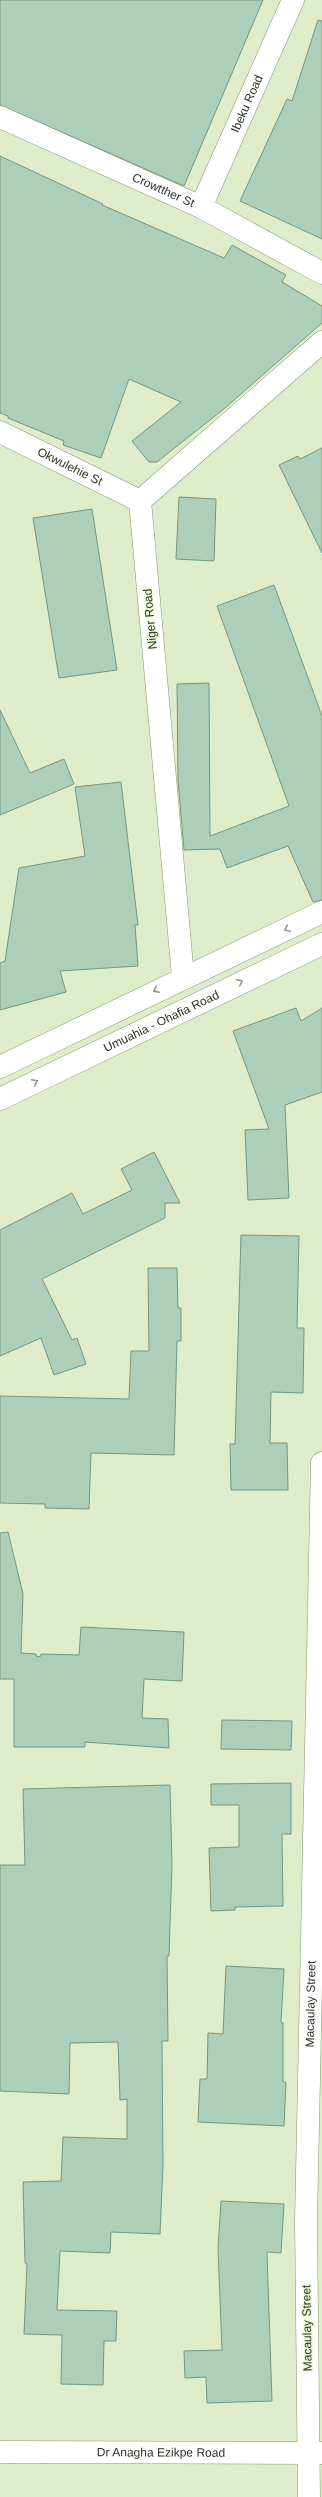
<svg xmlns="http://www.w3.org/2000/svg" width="322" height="2497" font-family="Helvetica,sans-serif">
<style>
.building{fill:#adcfb9;stroke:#759681}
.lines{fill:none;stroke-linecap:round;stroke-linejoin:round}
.street-casing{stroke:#889575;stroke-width:23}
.secondary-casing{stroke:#889575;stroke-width:23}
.street{stroke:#fff;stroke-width:22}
.secondary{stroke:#fff;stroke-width:22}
.oneway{stroke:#959892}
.labels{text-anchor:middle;stroke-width:3;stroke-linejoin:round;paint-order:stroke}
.street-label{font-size:12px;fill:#2b3124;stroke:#ebfad7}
</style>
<rect width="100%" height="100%" fill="#deecca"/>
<!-- building -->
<path class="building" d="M0,0h263l-79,186 -184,-81z
M318,20l4,1v218l-82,-38 47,-102 5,2z
M0,156l103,48 -1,1 122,53 8,-13 54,30 -4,7 40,24v17l-97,85 -68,54h-8l-17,-21 49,-39 -52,-23 -28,79 -38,-13 1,-4 -56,-23v-2l-8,-3z
M322,448v105l-43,-88 19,-9 2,3z
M179,497l37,2 -2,62 -38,-2z
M92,509l25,161 -58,8 -26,-160z
M274,585l48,131v184l-9,2 -25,-56 -61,22 -7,-19 -36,1 -6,-70 -1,-96 32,-1 1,153 79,-30 -72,-200z
M0,710l30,63 34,-14 10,25 -74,31z
M121,782l17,143h-3l3,41 -78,5 6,21 -66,18v-47l5,-2 14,-93 66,-12 -10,-69z
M296,1008l5,13 21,-13v84l-37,13 4,93 -41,2 -3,-70 24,-1 -36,-98z
M154,1152l26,51h-15v15l-123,61 30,61 5,-2 9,26 -32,11 -13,-37 -41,18v-126l72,-37 11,21 49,-24 -11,-21z
M241,1235l58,1 -2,92h7l-1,65 -32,-1 -1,51h17l1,47h-57l-1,-46h5z
M148,1268h29l1,40h3v33h-4l-3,114 -83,-2 -2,56 -44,-1v-4l-45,-1v-107l129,3 2,-48h18z
M8,1532l15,62 -2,59 15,1 1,3 4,-1v-2l38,1 2,-28 103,5 -2,49 -38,-2 -2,39 26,1 1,29 -84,-6v5h-71v-68h-14v-146z
M222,1720l70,1 -1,29 -70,-1z
M291,1783v51h-9l1,72 -48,1v3l-24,1 -2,-63 30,-1v-42h-28v-21z
M170,1785l2,79 -3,92h-2l1,85h-6l1,124 -3,69 -49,-2 -1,21 -50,-2 -3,59 60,1 -1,30h-12l-1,44 -42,-1 1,-49 -38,-1 3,-70 -2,-1 -2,-81 38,-1 2,-44 64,2v-40l-7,1 -2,-58 -48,1 -1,51 -69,-3v-226h25l-2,-76z
M226,1966l58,3 -3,54h2v59h3l-2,44 -86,-4 2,-43h7l1,-46 15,1z
M221,2201l63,3 -3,49 -14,-1 5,149 -65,2 -1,-26 -21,1 -1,-27 38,-1 -4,-101z"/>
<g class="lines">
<defs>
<g id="street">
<path id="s1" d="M0,117l201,90 121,66"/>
<path id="s2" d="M201,207l92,-207"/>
<path id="s3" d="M0,432l140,69"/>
<path d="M183,977l-43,-476 182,-159"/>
<path id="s4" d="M309,2497l-3,-276 16,-758"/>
</g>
<g id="secondary">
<path d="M0,1067l322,-155"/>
<path id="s5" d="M0,1099l322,-155"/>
<path id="s6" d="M0,2452l322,1"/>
</g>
</defs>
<!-- street casing -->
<use href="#street" class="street-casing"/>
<!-- secondary casing -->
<use href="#secondary" class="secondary-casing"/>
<!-- street -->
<use href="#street" class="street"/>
<!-- secondary -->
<use href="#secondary" class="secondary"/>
</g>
<!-- one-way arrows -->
<defs><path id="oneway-chevron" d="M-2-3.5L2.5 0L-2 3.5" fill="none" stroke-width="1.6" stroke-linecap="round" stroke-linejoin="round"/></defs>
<g class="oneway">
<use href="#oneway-chevron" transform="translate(287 929) rotate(155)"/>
<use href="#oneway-chevron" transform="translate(240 982) rotate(-25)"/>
<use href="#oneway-chevron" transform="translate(156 990) rotate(154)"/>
<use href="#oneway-chevron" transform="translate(35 1082) rotate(-26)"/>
</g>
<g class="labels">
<!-- street labels -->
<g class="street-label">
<text dy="4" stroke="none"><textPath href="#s2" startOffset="113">Ibeku Road</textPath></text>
<text dy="4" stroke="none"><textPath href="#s1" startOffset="179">Crowtther St</textPath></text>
<text dy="4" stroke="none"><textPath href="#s3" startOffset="78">Okwulehie St</textPath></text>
<text transform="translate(150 619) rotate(-95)" y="4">Niger Road</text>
<text dy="4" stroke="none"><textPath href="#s5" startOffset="179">Umuahia - Ohafia Road</textPath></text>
<text dy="4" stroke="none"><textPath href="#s4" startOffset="493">Macaulay Street</textPath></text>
<text transform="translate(307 2328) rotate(-91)" y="4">Macaulay Street</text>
<text dy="4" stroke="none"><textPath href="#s6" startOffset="161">Dr Anagha Ezikpe Road</textPath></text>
</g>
</g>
</svg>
